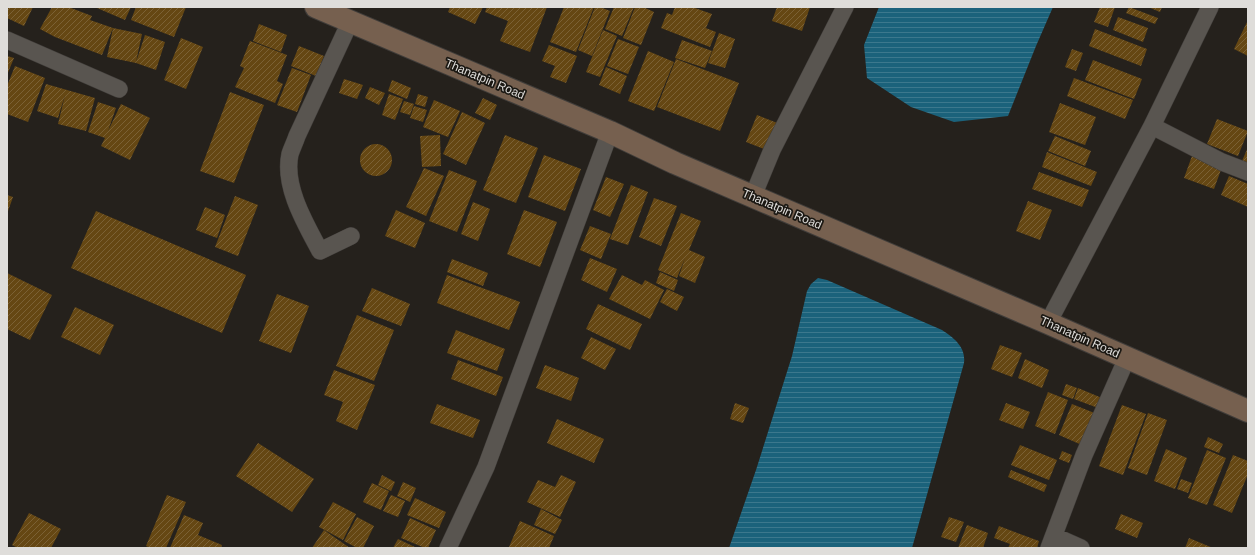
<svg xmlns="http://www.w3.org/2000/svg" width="1255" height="555" font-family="Helvetica,sans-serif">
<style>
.water{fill:url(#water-rules)}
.building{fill:url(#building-hatch)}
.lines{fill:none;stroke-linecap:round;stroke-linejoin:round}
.street-casing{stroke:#403d3a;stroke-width:18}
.secondary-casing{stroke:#403d3a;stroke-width:24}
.street{stroke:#595550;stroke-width:17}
.secondary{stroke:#76604f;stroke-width:22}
.labels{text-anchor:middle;stroke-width:3.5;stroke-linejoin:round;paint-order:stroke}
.street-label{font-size:12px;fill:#dfddda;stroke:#1b1813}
</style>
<defs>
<pattern id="water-rules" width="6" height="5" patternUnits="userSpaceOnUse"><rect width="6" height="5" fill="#1b627b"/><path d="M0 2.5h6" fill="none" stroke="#3c788d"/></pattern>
<pattern id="building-hatch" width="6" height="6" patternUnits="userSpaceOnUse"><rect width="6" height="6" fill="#654713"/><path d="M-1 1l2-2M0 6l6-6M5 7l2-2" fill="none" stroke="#7b6135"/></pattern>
</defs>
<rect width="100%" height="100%" fill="#25211c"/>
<!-- water -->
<path class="water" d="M879,7h174l-17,39 -28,70 -54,6 -43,-15 -44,-29 -3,-33z
M818,278l9,2 115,50c12,8 24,17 22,33l-52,185h-183l27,-78 36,-114 15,-65 4,-7z"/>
<!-- building -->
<path class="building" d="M7,7h26l-9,19 -17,-8z
M52,7h19v1l21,8 -2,4 23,8 29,6 -6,28 9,-27 20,7 -9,28 -20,-7 -29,-6 6,-29 -11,27 -47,-18 -15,-8z
M97,7h34l-6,13 -28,-12z
M136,7h50l-12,30 -43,-17z
M450,7h33l-8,17 -27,-12z
M487,7h60l-17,45 -30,-11 8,-20 -23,-9z
M564,7h30l-18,45 -26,-10z
M595,7h5l10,4 -18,45 -14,-6z
M614,7h20l-12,29 -17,-7z
M635,7h8l11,5 -13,33 -18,-7z
M675,7h17l20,7 -6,14 -34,-13z
M777,7h33l-8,24 -30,-10z
M1100,7h15l-7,20 -14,-5z
M1129,7l29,11 -3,6 -29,-11z
M1148,7h14l-2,5z
M667,13l49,19 -6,15 -49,-19z
M1118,17l30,11 -5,14 -30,-12z
M1248,20v36l-14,-7z
M259,24l28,11 -6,17 -28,-11z
M1095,29l52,20 -6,17 -52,-20z
M603,30l14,6 -17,41 -14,-5z
M719,33l16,6 -10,29 -17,-5z
M181,38l22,9 -17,42 -22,-9z
M618,39l21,8 -11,27 -21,-8z
M682,40l30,11 -7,17 -30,-10z
M250,41l37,14 -10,26 6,3 -8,19 -40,-16 9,-19 -4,-2z
M549,45l28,11 -11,27 -16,-6 5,-11 -13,-5z
M299,46l25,10 -8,20 -25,-10z
M1072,49l11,4 -7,18 -11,-4z
M648,51l26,11 -20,49 -26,-10z
M7,56l7,2 -7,17z
M676,59l63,24 -19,48 -63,-24z
M1093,60l49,19 -8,20 -49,-19z
M15,66l30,12 -17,44 -21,-8v-28z
M606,67l21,9 -7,18 -21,-9z
M292,68l19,7 -14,37 -20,-7z
M1074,78l59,22 -8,19 -58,-23z
M344,79l19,6 -6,14 -18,-6z
M392,80l19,8 -4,11 -19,-8z
M46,84l49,14 -9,33 -28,-7 7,-29 -7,23 -21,-7z
M370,87l15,6 -6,12 -14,-7z
M230,92l34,13 -30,78 -34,-12z
M389,94l14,5 -8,21 -13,-5z
M418,94l10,3 -3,10 -10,-3z
M483,98l14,7 -7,15 -15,-7z
M434,100l26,11 -12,26 -25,-10z
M404,101l10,3 -4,11 -10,-3z
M98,102l18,6 -8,23 13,-27 29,14 -20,42 -29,-14 4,-8 -17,-6z
M1060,103l36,14 -11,28 -36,-13z
M414,106l13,4 -4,12 -13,-4z
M462,112l23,11 -19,42 -23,-11z
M757,115l23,9 -11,27 -23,-9z
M1217,119l31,12 -10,25 -31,-12z
M440,135l1,31 -19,1 -2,-31z
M505,135l33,13 -22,55 -33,-13z
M1055,136l36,15 -6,15 -37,-15z
M360 160a16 16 0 1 1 32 0a16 16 0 1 1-32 0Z
M1248,147v16l-6,-2z
M1047,152l50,20 -6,14 -49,-19z
M544,155l37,14 -16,42 -37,-14z
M1192,156l30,11 -8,22 -30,-11z
M424,168l20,8 -18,40 -20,-9z
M449,170l28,11 -20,51 -28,-11z
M1039,172l50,18 -7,17 -50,-18z
M1229,176l19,8v23l-27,-12z
M606,177l18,7 -14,33 -17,-7z
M631,185l17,7 -20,53 -18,-6z
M7,195l6,2 -6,17z
M235,196l23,9 -20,51 -23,-9z
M654,198l23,8 -16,40 -22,-9z
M1028,201l24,9 -12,30 -24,-9z
M473,202l17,7 -12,32 -17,-7z
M205,207l20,8 -8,23 -21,-8z
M396,210l29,13 -10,25 -30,-12z
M524,210l33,12 -17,45 -33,-13z
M96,211l150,64 -24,58 -151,-65z
M681,213l20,8 -12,29 16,7 -10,26 -16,-7 6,-18 -8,20 -19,-8z
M590,226l21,8 -10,25 -21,-9z
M590,258l27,11 -10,23 -26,-12z
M452,259l36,14 -5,13 -36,-14z
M660,272l18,8 -4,11 -18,-8z
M7,273l45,22 -22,45 -23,-11z
M447,275l73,27 -11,28 -72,-27z
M622,275l20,10 3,-5 19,10 -14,29 -41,-20z
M372,288l38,16 -9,22 -39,-15z
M667,289l17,8 -7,14 -17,-9z
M277,294l32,12 -18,47 -32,-12z
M598,304l44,20 -12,26 -44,-21z
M75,307l39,18 -14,30 -39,-18z
M357,315l37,15 -20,51 -38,-15z
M456,330l49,19 -8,22 -50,-18z
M591,337l25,12 -11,21 -24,-12z
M1000,345l22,8 -10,24 -21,-8z
M1025,359l24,11 -7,18 -24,-10z
M458,360l45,17 -7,19 -45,-17z
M545,365l34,13 -8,23 -35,-13z
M334,370l41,15 -18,45 -21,-9 7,-19 -19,-7z
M1066,384l11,4 -4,11 -11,-4z
M1078,388l24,10 -4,10 -24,-9z
M1048,392l20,8 -13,34 -20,-8z
M735,403l14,5 -6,15 -13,-4z
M1006,403l24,9 -7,17 -24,-9z
M437,404l43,16 -7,18 -43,-15z
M1072,404l25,10 -13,32 -25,-11z
M1122,405l24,9 -23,61 -24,-9z
M1148,413l19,7 -20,55 -19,-7z
M557,419l47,20 -10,24 -47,-20z
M1208,437l15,7 -4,9 -15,-6z
M258,443l56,36 -22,33 -56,-36z
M1020,445l37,15 -8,20 -38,-15z
M1166,449l21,9 -12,31 -21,-8z
M1207,450l19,8 -19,47 -19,-7z
M1062,451l10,4 -3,8 -10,-4z
M1233,455l15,6v13l-16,39 -19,-8z
M1011,470l36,15 -3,7 -36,-15z
M382,475l13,7 -4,9 -13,-6z
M561,475l15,7 -16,35 -33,-15 11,-22 17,7z
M1181,479l11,4 -4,10 -11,-4z
M403,482l13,6 -6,14 -13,-6z
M372,483l17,8 -8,19 -18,-8z
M167,495l19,7 -20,46h-16l-4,-2z
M391,495l14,6 -7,16 -15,-6z
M415,498l31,14 -7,16 -32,-13z
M333,502l23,12 -13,26 -24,-13z
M541,509l21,11 -7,14 -21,-9z
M29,513l32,16 -10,19h-33l-6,-3z
M1121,514l22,9 -6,15 -22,-9z
M184,515l19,8 -5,12 24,10 -1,3h-51z
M357,517l17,9 -11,22h-6l-13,-7z
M949,517l15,5 -8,20 -15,-5z
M410,518l26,12 -8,18h-3l-24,-10z
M520,521l34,15 -5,12 -40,-1z
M967,525l21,8 -5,15h-25z
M999,526l40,15 -2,7h-29l2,-4 -16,-6z
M324,530l26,18h-38z
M1189,538l24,10h-28z
M398,539l19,9h-24z"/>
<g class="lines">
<defs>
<path id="street" d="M350,22l-53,114c-2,6 -5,12 -7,18 -7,32 15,69 30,97l31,-15
M7,40l112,49
M1152,126l70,36 26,10
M753,196l19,-46 73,-143
M1048,323l104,-197 58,-119
M1054,536l27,12
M448,548l38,-81 124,-335
M1049,548l35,-93 43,-97"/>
<path id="secondary" d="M316,7l294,125 65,31 373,160 200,88"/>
</defs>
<!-- street casing -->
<use href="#street" class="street-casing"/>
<!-- secondary casing -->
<use href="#secondary" class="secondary-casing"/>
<!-- street -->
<use href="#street" class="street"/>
<!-- secondary -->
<use href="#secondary" class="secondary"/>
</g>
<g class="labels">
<!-- street labels -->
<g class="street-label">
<text transform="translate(485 79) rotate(23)" y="4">Thanatpin Road</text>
<text transform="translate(782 209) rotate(23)" y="4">Thanatpin Road</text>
<text transform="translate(1080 337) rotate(24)" y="4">Thanatpin Road</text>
</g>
</g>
<!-- border -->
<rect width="1255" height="555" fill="none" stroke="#dfddda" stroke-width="16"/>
</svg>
